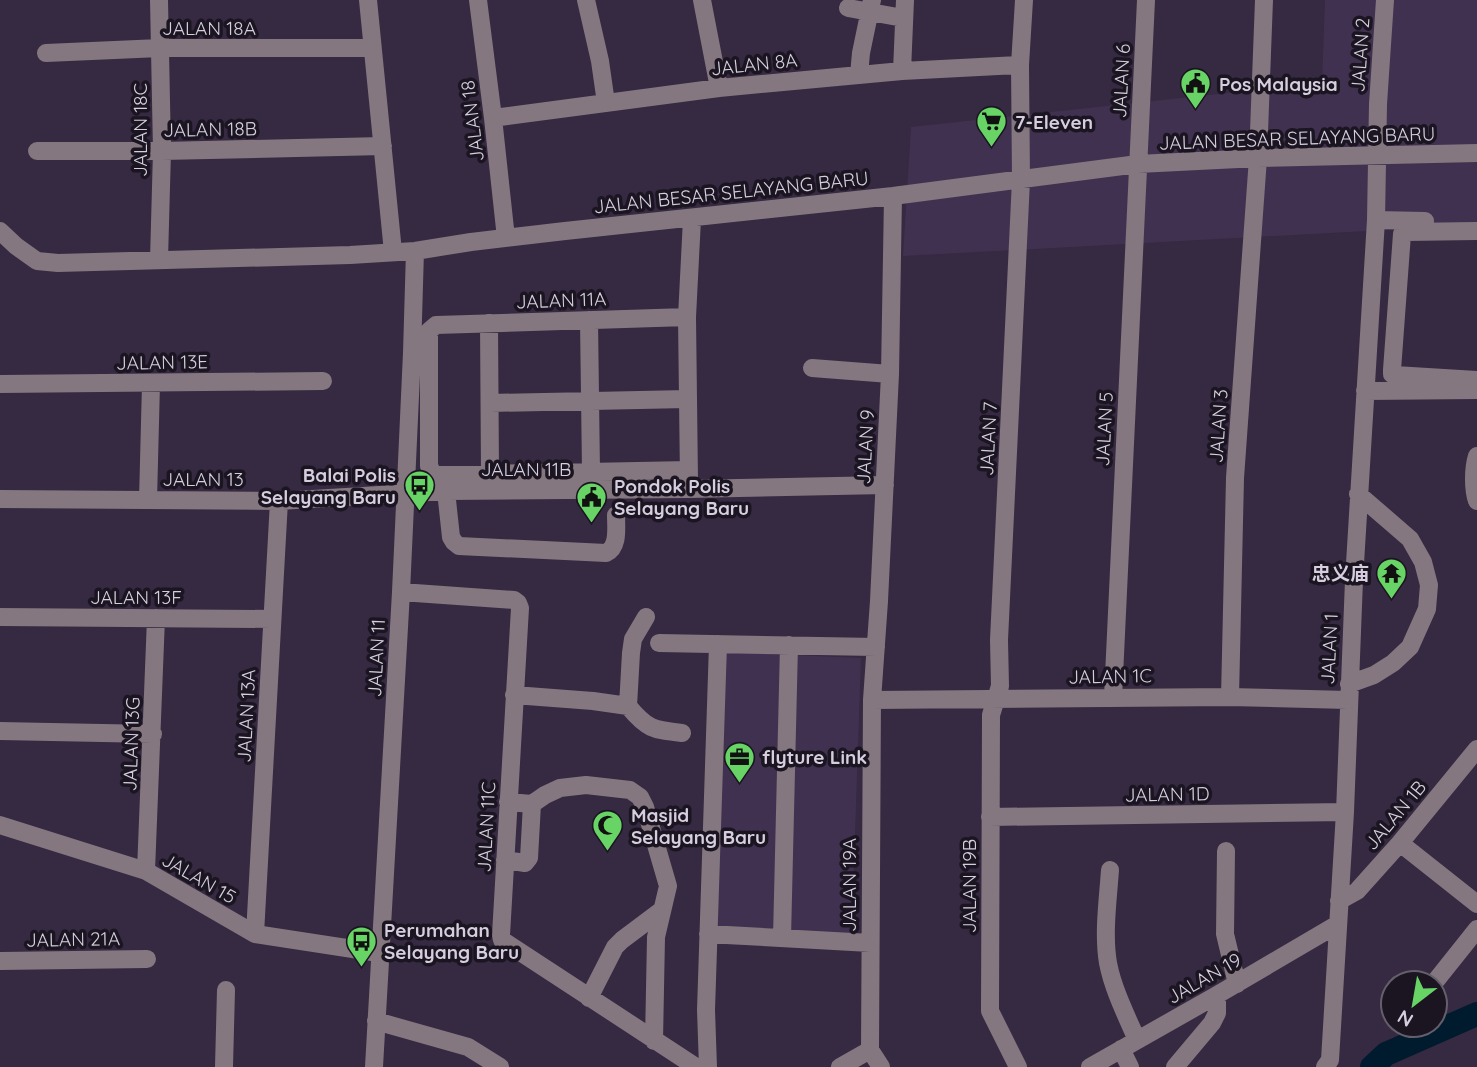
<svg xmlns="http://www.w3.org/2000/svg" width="1477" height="1067" font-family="Quicksand,'Noto Sans SC',sans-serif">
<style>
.built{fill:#413150}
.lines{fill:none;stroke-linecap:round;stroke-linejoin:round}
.river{stroke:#001b2e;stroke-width:24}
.minor{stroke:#85777f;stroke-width:18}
.labels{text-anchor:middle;stroke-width:7;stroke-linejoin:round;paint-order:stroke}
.street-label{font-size:19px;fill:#d6cedf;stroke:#1a1520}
.poi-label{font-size:19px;font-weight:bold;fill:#d6cedf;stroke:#1a1520;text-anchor:start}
</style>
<rect width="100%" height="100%" fill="#362942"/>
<!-- built -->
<path class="built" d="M1325,0h152v225l-574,31 8,-129 411,-44z
M725,652l136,6 -10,291 -136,-5z"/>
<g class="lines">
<!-- river -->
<path class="river" d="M1372,1067l14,-13 91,-40"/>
<!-- minor -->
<path class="minor" d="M159,0l3,151 -3,109
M368,0l25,252
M478,0l15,118 13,120
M586,0l14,61 6,42
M702,0l17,88
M848,8l55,10
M46,53l114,-5h212
M902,71l3,-71
M859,75l2,-22 11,-53
M493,118l226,-30 183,-17 118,-6
M37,151h125l221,-5
M1376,220l49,1
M0,231l16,15 21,15 21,2 292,-8 65,-4 56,-9 94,-11 328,-35 245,-32 120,-6 219,-5
M1477,231l-72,1 -3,2 -10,136v4l3,1 82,5
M687,317l-251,8 -7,6v135l3,6 4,3 253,-5
M589,320l2,152
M489,323l1,151
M812,368l78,6
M0,384l323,-3
M1365,391l112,-1
M490,403l197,-4
M1477,456c-4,13 -4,33 0,45
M689,481l-2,-164 5,-98
M446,491l5,46 3,5 5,4 147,7c13,-6 10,-25 10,-38
M0,499l279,2 167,-10 243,-2 196,-4
M148,500l3,-116
M401,592l113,8 4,3 2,5 -19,327 1,5 194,127
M0,617l272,2
M659,643l217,4
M1349,684l25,-9 19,-12 17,-16 17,-38 2,-24 -6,-23 -13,-23 -52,-45
M514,695l79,6 35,5 3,-53 2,-14 13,-22
M1113,697l33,-697
M1230,697l5,-219 23,-320 6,-158
M872,700l358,-3 118,3
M628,706c19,23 25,24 54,27
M0,731l153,3
M508,802l24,2 13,-9 15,-7 26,-3 44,5 10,7 5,10 23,79 -12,51 -2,104
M990,817l355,-5
M0,825l146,46 109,63 124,19
M1400,843l77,61
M1226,851l-1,83 12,50
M505,860l20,3 4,-5 3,-54
M1110,870c-2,29 -7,64 -2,93 5,26 18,52 29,77
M146,871l10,-253
M1339,901l18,-10 43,-48 77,-94
M255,934l24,-433
M708,934l162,9
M782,938l7,-293
M0,961l147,-2
M1434,983l43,-54
M589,998l26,-51 7,-7 40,-30
M376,1021l92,26 32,20
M1121,1049l9,18
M224,1067l2,-77
M374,1067l27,-475 11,-239 3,-102
M708,1067l-2,-57 12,-366
M840,1067l30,-17
M881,1067l-11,-17 2,-350 7,-99 11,-227 3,-178
M1018,1067l-28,-56 1,-296 9,-29 -1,-46 22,-460 -1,-115 4,-65
M1090,1067l127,-72 121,-71
M1175,1067l37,-44 5,-10v-18
M1325,1067l5,-7 15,-248 9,-232 22,-360 2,-116 7,-104"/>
</g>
<!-- icons -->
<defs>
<symbol id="civic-pin" viewBox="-11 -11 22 30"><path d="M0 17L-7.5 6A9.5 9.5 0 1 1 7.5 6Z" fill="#67d465" stroke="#1a1520"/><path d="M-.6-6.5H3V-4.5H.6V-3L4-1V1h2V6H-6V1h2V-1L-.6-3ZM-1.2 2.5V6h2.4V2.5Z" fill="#111"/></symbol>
<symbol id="supermarket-pin" viewBox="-11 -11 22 30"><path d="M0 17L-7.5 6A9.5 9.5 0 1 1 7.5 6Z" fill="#67d465" stroke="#1a1520"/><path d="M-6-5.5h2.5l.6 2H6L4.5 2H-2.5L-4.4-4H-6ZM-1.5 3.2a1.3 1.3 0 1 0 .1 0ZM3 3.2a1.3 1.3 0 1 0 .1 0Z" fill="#111"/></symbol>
<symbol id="bus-pin" viewBox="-11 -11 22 30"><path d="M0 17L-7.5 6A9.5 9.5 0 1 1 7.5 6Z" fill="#67d465" stroke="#1a1520"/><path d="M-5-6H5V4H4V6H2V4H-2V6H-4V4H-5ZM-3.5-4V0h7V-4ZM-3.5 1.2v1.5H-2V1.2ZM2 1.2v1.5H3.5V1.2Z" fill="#111"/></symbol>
<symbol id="temple-pin" viewBox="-11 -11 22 30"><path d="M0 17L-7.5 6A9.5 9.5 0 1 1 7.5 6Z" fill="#67d465" stroke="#1a1520"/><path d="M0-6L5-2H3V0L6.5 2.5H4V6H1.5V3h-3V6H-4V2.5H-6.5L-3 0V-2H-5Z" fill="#111"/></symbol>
<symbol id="office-pin" viewBox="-11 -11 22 30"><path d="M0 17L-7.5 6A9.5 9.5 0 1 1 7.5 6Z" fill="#67d465" stroke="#1a1520"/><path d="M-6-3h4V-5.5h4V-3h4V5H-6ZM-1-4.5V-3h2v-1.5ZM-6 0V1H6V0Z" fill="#111"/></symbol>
<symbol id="mosque-pin" viewBox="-11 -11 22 30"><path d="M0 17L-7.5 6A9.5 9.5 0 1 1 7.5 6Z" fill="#67d465" stroke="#1a1520"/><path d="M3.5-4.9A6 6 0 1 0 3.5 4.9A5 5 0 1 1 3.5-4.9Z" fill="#111"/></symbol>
</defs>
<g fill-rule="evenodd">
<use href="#civic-pin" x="1178" y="66" width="35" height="47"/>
<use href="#supermarket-pin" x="974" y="104" width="35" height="47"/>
<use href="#bus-pin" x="402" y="468" width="35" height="47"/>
<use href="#civic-pin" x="574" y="480" width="35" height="47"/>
<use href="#temple-pin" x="1374" y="556" width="35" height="47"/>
<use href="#office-pin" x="722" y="740" width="35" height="47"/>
<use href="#mosque-pin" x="590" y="808" width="35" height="47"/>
<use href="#bus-pin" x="344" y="924" width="35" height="47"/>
</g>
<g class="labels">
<!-- street labels -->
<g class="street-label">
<text x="209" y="35">JALAN 18A</text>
<text transform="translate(1360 55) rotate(-86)" y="7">JALAN 2</text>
<text transform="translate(754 64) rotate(-6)" y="7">JALAN 8A</text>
<text transform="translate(1121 81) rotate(-87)" y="7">JALAN 6</text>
<text transform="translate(472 121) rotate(-97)" y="7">JALAN 18</text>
<text transform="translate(210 129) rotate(-1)" y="7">JALAN 18B</text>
<text transform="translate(140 130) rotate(-90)" y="7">JALAN 18C</text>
<text transform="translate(1297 138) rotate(-2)" y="7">JALAN BESAR SELAYANG BARU</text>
<text transform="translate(731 192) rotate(-6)" y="7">JALAN BESAR SELAYANG BARU</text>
<text transform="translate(561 300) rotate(-2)" y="7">JALAN 11A</text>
<text transform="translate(162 362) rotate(-1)" y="7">JALAN 13E</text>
<text transform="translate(1218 426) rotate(-86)" y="7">JALAN 3</text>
<text transform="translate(1104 429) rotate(-87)" y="7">JALAN 5</text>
<text transform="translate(988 439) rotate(-87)" y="7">JALAN 7</text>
<text transform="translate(865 447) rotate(-87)" y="7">JALAN 9</text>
<text x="526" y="476">JALAN 11B</text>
<text x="203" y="486">JALAN 13</text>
<text x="136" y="604">JALAN 13F</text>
<text transform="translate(1329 649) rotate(-87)" y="7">JALAN 1</text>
<text transform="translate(376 658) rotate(-87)" y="7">JALAN 11</text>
<text transform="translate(1110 676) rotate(-1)" y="7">JALAN 1C</text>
<text transform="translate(246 716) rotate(-87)" y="7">JALAN 13A</text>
<text transform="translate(131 744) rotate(-88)" y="7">JALAN 13G</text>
<text transform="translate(1167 794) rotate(-1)" y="7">JALAN 1D</text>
<text transform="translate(1395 815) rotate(-50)" y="7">JALAN 1B</text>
<text transform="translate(486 827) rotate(-87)" y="7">JALAN 11C</text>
<text transform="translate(199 878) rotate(30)" y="7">JALAN 15</text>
<text transform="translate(849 885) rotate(-90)" y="7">JALAN 19A</text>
<text transform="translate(969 886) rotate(-90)" y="7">JALAN 19B</text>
<text transform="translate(73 939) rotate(-1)" y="7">JALAN 21A</text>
<text transform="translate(1204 978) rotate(-30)" y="7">JALAN 19</text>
</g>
<!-- poi labels -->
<g class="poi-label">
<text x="1219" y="91">Pos Malaysia</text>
<text x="1015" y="129">7-Eleven</text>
<text x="396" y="482" text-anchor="end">Balai Polis<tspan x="396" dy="22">Selayang Baru</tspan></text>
<text x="614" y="493">Pondok Polis<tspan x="614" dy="22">Selayang Baru</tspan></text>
<text x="1369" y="580" text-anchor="end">忠义庙</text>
<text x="762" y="764">flyture Link</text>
<text x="631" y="822">Masjid<tspan x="631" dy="22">Selayang Baru</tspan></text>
<text x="384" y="937">Perumahan<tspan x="384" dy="22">Selayang Baru</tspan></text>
</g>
</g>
<!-- north arrow -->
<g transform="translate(1414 1004) rotate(211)"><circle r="33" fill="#1a1520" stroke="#655f6c" stroke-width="2"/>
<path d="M0-5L12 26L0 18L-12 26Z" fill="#67d465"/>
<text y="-10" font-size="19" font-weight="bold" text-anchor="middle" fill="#d6cedf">N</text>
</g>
</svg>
